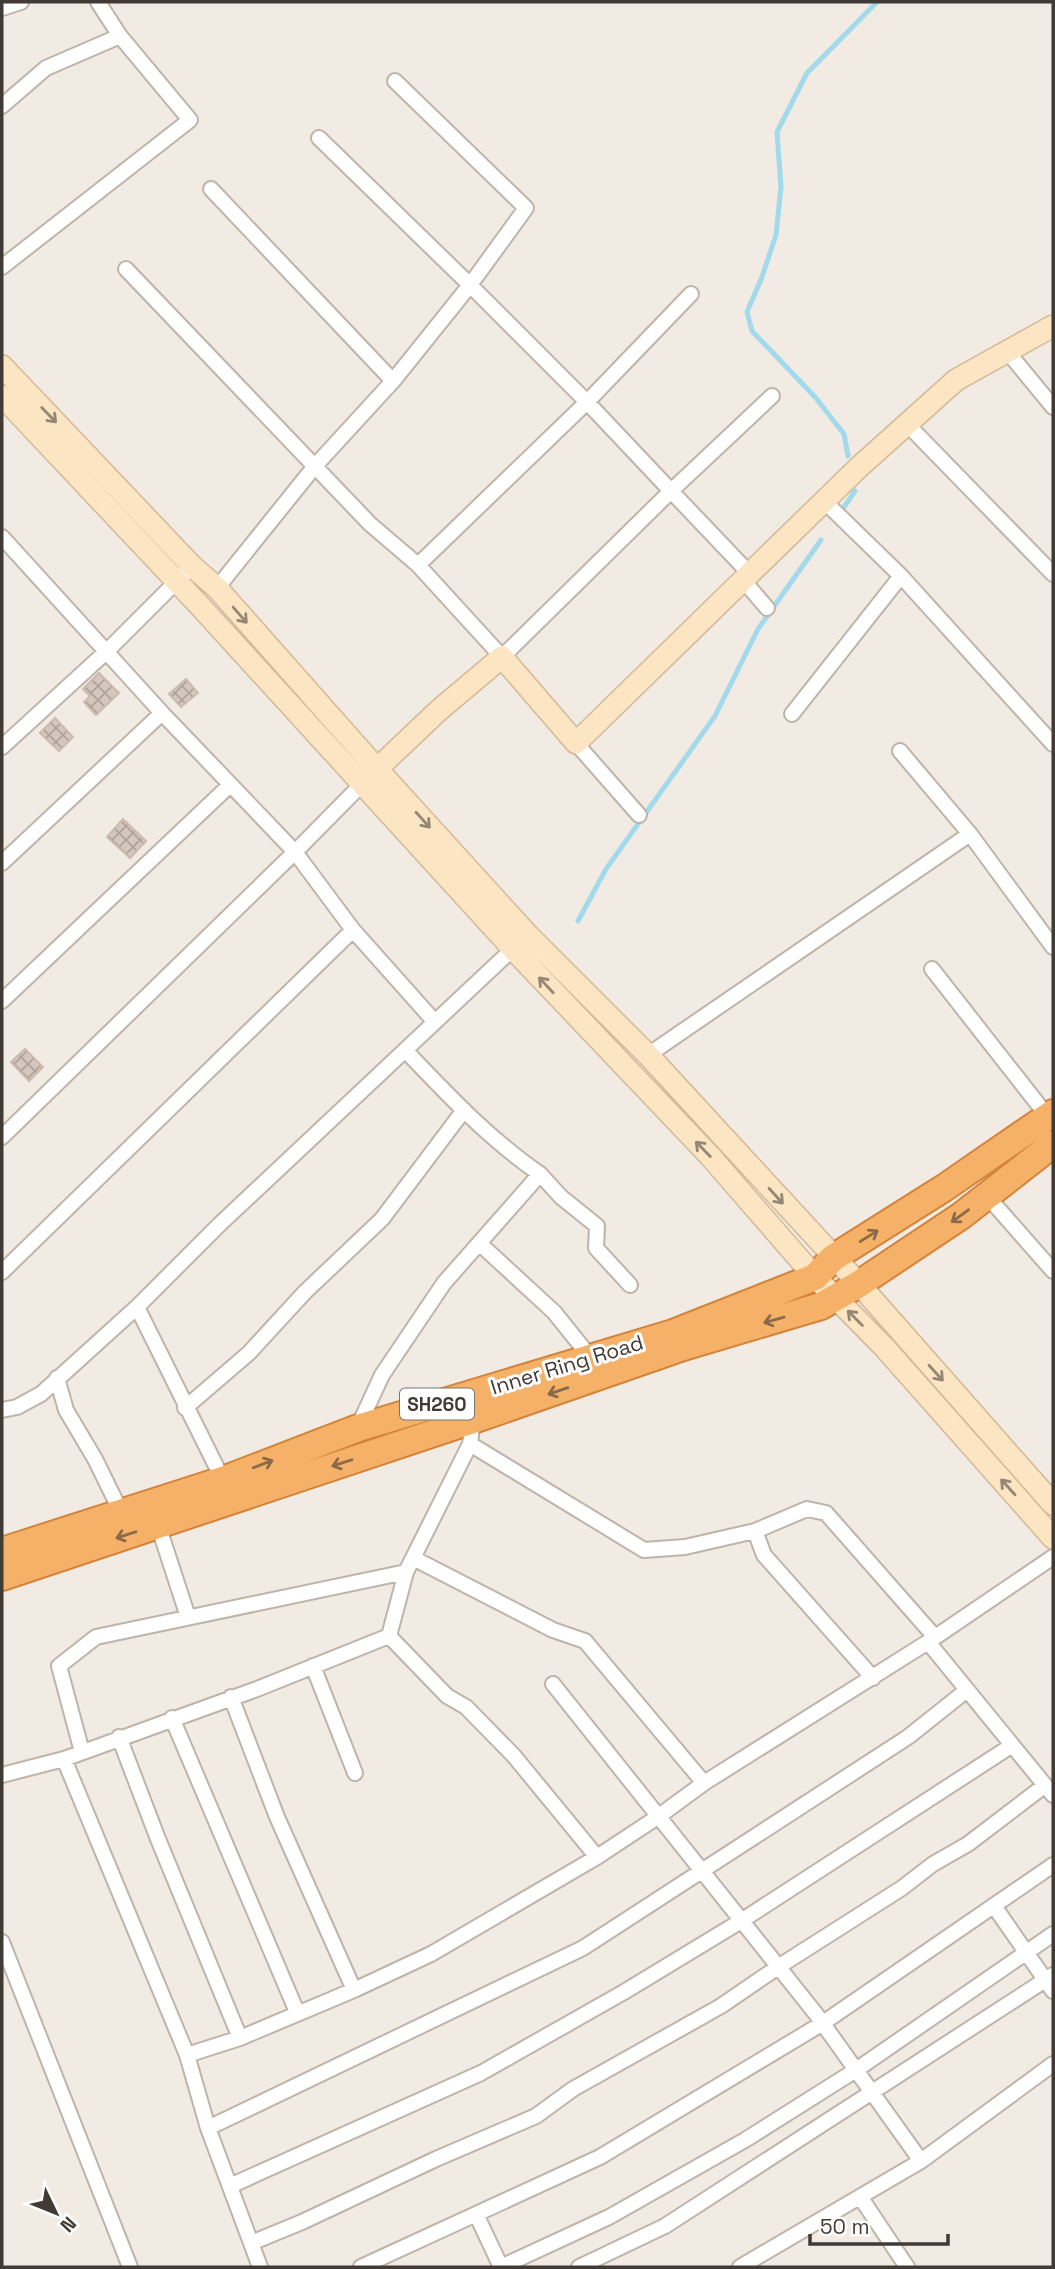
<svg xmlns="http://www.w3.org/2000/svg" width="1055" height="2269" font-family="'Space Grotesk',sans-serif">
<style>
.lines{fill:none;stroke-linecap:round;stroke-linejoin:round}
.stream{stroke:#a2d9eb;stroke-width:5}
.building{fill:url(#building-cross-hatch);stroke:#ccbbad;stroke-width:2}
.street-casing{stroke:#beb4aa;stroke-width:18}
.secondary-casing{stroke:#d2b998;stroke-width:24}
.highway-casing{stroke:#d4843a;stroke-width:30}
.street{stroke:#fff;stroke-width:14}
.secondary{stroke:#fbe5c3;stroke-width:21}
.highway{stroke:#f6b169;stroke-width:26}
.oneway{stroke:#958774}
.oneway2{stroke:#8a6a49}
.labels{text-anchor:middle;stroke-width:6;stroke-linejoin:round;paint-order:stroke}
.shield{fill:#fff;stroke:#7b7571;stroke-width:2}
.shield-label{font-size:19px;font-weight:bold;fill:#423a34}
.street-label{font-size:21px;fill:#423a34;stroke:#fff}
</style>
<defs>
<pattern id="building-cross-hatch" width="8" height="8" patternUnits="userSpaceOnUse" patternTransform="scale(1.75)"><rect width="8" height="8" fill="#d5c7bd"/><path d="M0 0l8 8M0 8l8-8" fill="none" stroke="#aea39a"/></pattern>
</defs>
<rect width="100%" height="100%" fill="#f1ebe4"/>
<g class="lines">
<!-- stream -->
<path class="stream" d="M848,456l-4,-22 -29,-37 -63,-66 -5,-19 15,-35 14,-42 5,-48 -4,-55 30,-59 70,-71
M839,514l16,-23
M578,921l28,-52 109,-153 43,-87 63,-89"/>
</g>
<!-- building -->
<path class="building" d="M99,673l20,20 -23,22 -12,-13 6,-6 -7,-7z
M186,679l12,14 -17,14 -12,-13z
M55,718l18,19 -14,14 -19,-18z
M123,819l23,22 -16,17 -23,-21z
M25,1049l18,18 -14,14 -18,-19z"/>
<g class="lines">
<defs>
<path id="street" d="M2,8l19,-6
M2,106l44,-38 74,-32
M319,138l151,147 56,-77 -131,-127
M211,189l182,192
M2,267l188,-147 -70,-84 -22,-34
M126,269l244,255 48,41 84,92 169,-166 79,83
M1007,351l46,56
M907,424l146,150
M824,501l77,75 152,168
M2,537l160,176 133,139 58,78 81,91
M418,565l169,-163 104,-108
M743,580l24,28
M217,588l98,-122 78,-85 77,-96 117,117 84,89 101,-95
M792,714l109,-138
M574,741l65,74
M2,747l105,-96 85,-85
M970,834l83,113
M2,863l160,-150
M932,969l116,148
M2,1001l228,-216
M648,1055l322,-221 -70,-83
M2,1137l293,-285 73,-74
M540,1174l21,23 36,29 -1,22 34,37
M987,1196l66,75
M479,1243l75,69 37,46
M2,1272l351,-342
M137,1307l86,173
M57,1378l9,32 29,49 26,53
M185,1408l64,-55 56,-61 77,-73 82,-109
M2,1410l15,-3 24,-13 96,-87 83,-83 298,-280
M358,1427l24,-52 62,-92 96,-109c-51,-35 -93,-80 -135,-124
M470,1444l174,106 41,-3 70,-16 52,-22 19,4 109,124
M158,1525l30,92
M755,1531l9,24 109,123
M413,1558l140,72 32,11 119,142
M389,1636l58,60 19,11 48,49 83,101
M928,1642l125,153
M313,1666l42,107
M553,1684l263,330 105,147
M231,1697l46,120 77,173
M172,1718l125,294
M119,1737l39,102 82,199
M82,1752l-23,-86 37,-29 310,-65
M64,1759l123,296 21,73 52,139
M2,1775l62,-16 193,-70 132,-53 17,-64 64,-128 3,-24
M994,1906l59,85
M2,1942l128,325
M187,2055l53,-17 114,-48 77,-36 166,-97 62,-41 45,-33 224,-141 125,-85
M208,2128l375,-180 325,-211 59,-47
M230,2186l251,-113 143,-81 117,-71 270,-175
M861,2198l46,69
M476,2214l25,53
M251,2243l51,-21 134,-63 100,-43 37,-27 148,-83 57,-39 124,-79 31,-24 35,-20 76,-58
M361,2267l239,-110 223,-134 230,-158
M501,2267l108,-50 136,-77 111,-70 197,-136
M579,2267l86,-41 388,-251
M740,2267l181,-106 132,-97"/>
<path id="secondary" d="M2,366l190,200 25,22 160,181 151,166 120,120 211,229 194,220
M2,396l197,209 314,344 196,206 106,122 69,70 169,191
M377,769l61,-58 64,-54 74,86 282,-275 98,-88 97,-54"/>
<path id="highway" d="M2,1551l221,-71 135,-52 315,-95 142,-56 18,-19 111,-70 109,-75
M2,1577l471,-157 210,-73 138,-41 38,-22 102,-68 92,-72"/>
</defs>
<!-- street casing -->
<use href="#street" class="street-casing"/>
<!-- secondary casing -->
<use href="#secondary" class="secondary-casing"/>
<!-- highway casing -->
<use href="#highway" class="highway-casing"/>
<!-- street -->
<use href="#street" class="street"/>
<!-- secondary -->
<use href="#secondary" class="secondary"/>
<!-- highway -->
<use href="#highway" class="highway"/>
</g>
<!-- one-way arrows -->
<defs><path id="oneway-shaft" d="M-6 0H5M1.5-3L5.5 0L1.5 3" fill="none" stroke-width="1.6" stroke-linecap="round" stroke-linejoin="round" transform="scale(1.75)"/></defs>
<g class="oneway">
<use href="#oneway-shaft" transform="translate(49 415) rotate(46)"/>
<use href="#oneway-shaft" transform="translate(240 615) rotate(49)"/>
<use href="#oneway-shaft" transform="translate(423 820) rotate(48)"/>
<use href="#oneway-shaft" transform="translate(546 985) rotate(-133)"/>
<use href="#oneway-shaft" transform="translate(703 1149) rotate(-134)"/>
<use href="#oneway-shaft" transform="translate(776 1196) rotate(48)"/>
<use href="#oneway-shaft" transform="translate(855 1318) rotate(-135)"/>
<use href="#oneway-shaft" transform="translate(936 1373) rotate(48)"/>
<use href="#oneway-shaft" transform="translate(1008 1487) rotate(-132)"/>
</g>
<g class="oneway2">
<use href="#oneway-shaft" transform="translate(960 1216) rotate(144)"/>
<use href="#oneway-shaft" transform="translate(869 1236) rotate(-32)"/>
<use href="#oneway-shaft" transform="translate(774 1320) rotate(164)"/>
<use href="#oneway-shaft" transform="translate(558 1391) rotate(161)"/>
<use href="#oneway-shaft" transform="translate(342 1463) rotate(162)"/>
<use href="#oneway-shaft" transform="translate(263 1464) rotate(-21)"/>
<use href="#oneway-shaft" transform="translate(126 1535) rotate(162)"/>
</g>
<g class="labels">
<!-- shield labels -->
<rect class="shield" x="400" y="1388.5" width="74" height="31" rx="5"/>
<g class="shield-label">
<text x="437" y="1411">SH260</text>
</g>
<!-- street labels -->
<g class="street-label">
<text transform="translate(567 1365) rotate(-17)" y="7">Inner Ring Road</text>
</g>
</g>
<!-- border -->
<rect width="1055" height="2269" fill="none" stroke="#423a34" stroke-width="7"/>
<!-- north arrow -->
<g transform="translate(56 2213) rotate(133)" stroke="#ffffff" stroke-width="5" paint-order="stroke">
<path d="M0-5L12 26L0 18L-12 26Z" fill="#423a34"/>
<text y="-10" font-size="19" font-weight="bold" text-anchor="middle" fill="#423a34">N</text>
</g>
<!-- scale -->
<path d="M810 2234v10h138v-10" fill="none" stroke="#423a34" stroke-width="3.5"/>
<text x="820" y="2234" font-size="21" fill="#423a34" stroke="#ffffff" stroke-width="5" paint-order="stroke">50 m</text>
</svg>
